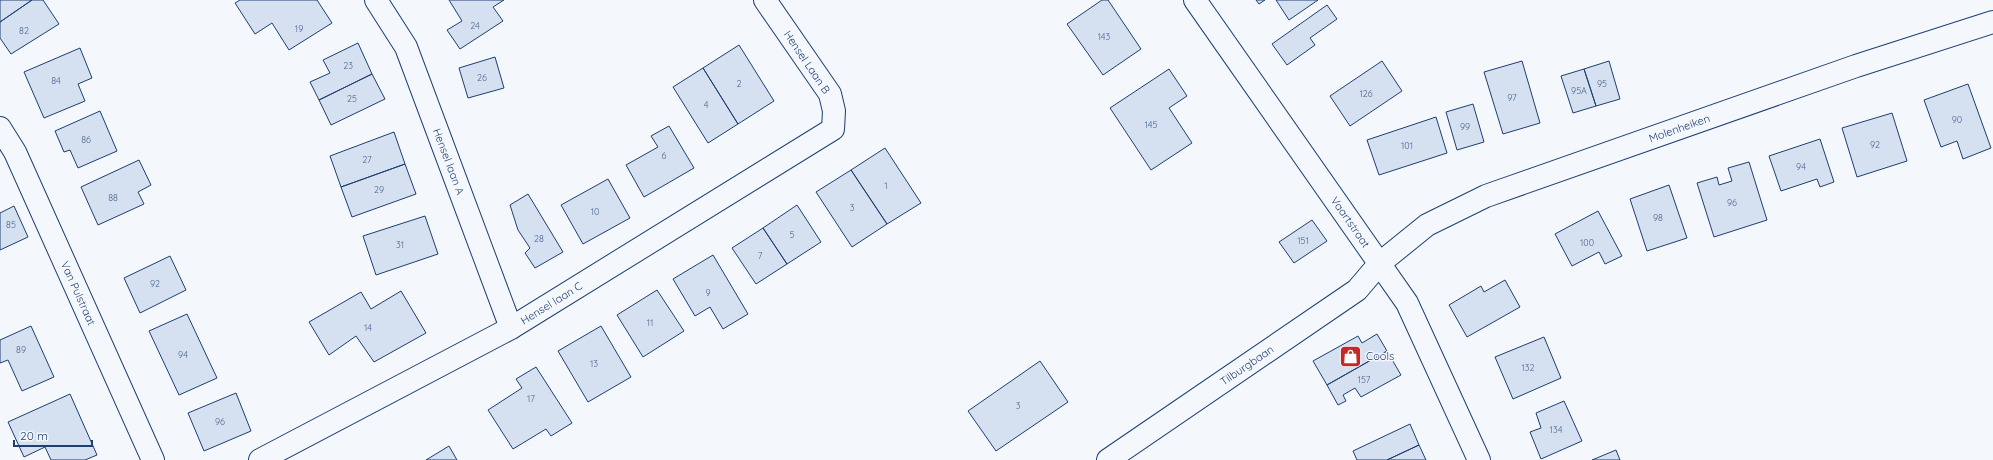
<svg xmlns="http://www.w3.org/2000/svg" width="1993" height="460" font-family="Quicksand,sans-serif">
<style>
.building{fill:#d5e0f0;stroke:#1d3f73}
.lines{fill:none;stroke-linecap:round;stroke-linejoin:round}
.minor-casing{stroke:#1d3f73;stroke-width:24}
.tertiary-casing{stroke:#1d3f73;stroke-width:24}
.secondary-casing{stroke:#1d3f73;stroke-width:24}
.minor{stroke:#f4f7fb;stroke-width:22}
.tertiary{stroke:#f4f7fb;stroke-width:22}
.secondary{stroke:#f4f7fb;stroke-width:22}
.labels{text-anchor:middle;stroke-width:3;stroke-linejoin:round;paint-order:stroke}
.number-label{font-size:9px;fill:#4b6792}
.street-label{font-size:11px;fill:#1d3f73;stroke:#f4f7fb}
.poi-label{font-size:11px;fill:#1d3f73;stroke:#f4f7fb;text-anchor:start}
</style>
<rect width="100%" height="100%" fill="#f4f7fb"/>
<!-- building -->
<path class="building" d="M0,0h32l-32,22z
M32,0h11l16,24 -48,30 -11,-16v-16z
M240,0h77l15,23 -43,27 -17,-27 -17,11 -20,-31z
M449,0h55l-11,7 10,14 -43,28 -13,-19 15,-9z
M1102,0h6l33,49 -38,26 -36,-51z
M1256,0h9l-6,4z
M1276,0h42l-29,20z
M1327,5l10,14 -27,19 5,7 -28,20 -15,-21z
M358,43l14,31 -53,26 -9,-18 20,-9 -7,-13z
M739,45l35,56 -36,23 -35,-56z
M80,48l12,30 -14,6 7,17 -41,17 -20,-46z
M495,57l9,31 -36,10 -9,-30z
M1382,61l20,30 -52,35 -20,-30z
M1522,61l18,62 -37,11 -19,-62z
M1609,61l11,38 -24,7 -12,-37z
M703,68l35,56 -30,19 -35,-56z
M1169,69l18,27 -18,12 23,35 -41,27 -41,-62z
M1584,69l12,37 -23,7 -12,-37z
M372,74l13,25 -54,26 -12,-25z
M1968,84l23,64 -28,11 -6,-18 -16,6 -17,-47z
M1473,104l11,38 -27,8 -11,-38z
M100,111l17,40 -39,17 -8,-18 -6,2 -9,-21z
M1892,113l15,48 -50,16 -15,-49z
M1436,117l11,36 -68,22 -12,-35z
M669,126l25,42 -50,29 -18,-32 32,-18 -7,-11z
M394,132l11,32 -64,23 -11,-31z
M1820,139l14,43 -14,5 -3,-8 -36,12 -12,-35z
M885,148l36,55 -34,21 -36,-54z
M139,160l12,25 -13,7 6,12 -46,21 -17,-38z
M1749,162l18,58 -53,17 -17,-54 20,-6 2,8 13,-4 -4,-13z
M405,164l11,30 -64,23 -11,-30z
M851,170l36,54 -35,23 -36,-55z
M608,179l22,39 -47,26 -22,-39z
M1669,185l18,53 -40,13 -17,-52z
M528,194l35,58 -28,16 -10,-15 5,-5 -12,-18 -8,-25z
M797,205l24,37 -34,22 -24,-36z
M14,206l14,31 -28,13v-37z
M1598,211l24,45 -17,8 -6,-12 -27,14 -17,-32z
M425,216l13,38 -62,21 -13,-39z
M1312,220l15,21 -33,22 -15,-21z
M763,228l24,36 -31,20 -24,-36z
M713,255l35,59 -25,15 -13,-22 -15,9 -22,-37z
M170,256l16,34 -46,23 -16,-35z
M1505,280l15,27 -53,30 -18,-32 32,-19 3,6z
M657,290l27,41 -41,26 -26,-42z
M401,291l25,42 -52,29 -18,-26 -27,19 -20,-33 52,-30 10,17z
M187,314l30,64 -38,17 -30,-64z
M31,326l23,51 -32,14 -14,-31 -8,3v-23z
M601,326l30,51 -43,25 -30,-51z
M1377,334l10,17 -60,34 -14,-24 45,-25 4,7z
M1544,337l17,41 -48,21 -18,-42z
M1387,351l14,24 -40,22 -6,-9 -12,7 3,6 -8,4 -11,-20z
M1040,361l28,41 -72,49 -28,-40z
M536,367l36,56 -21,13 -5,-7 -33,20 -25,-39 34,-22 -6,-9z
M236,393l15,38 -47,20 -16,-38z
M70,394l27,61 -12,5h-34l-6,-13 -21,10 -16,-35z
M1564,401l18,40 -41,18 -11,-27 11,-4 -5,-15z
M1410,424l9,21 -32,15h-30l-4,-9z
M1419,445l7,15h-39z
M449,446l8,14h-31z
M1616,450l4,10h-28z"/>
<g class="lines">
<defs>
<g id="minor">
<path id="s1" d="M376,0l30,47 105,281"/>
<path id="s2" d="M0,128l15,24 138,308"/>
<path id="s3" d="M260,460l251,-132 322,-199 1,-18 -4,-17 -65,-94"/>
<path id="s4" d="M1108,460l249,-170 23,-27"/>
</g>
<g id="tertiary">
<path id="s5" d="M1380,263l47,-38 59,-29 370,-130 137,-44"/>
</g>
<g id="secondary">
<path id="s6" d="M1195,0l212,303 72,157"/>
</g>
</defs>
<!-- minor casing -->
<use href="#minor" class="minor-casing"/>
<!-- tertiary casing -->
<use href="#tertiary" class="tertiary-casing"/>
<!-- secondary casing -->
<use href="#secondary" class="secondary-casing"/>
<!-- minor -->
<use href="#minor" class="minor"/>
<!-- tertiary -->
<use href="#tertiary" class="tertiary"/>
<!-- secondary -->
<use href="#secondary" class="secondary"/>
</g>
<!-- icons -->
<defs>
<symbol id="shop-square" viewBox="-11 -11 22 22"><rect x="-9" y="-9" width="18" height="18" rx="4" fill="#c62828" stroke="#f4f7fb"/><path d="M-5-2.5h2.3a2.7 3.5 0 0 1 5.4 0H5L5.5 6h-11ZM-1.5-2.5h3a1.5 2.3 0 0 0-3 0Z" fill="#fff"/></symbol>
</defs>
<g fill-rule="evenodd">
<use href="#shop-square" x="1338" y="344" width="25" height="25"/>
</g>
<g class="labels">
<!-- number labels -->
<g class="number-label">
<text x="475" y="29">24</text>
<text x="299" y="32">19</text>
<text x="24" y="34">82</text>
<text x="1104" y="40">143</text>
<text x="348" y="69">23</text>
<text x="482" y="81">26</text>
<text x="56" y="84">84</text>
<text x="739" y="87">2</text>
<text x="1602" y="87">95</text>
<text x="1579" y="94">95A</text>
<text x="1366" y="97">126</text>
<text x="1512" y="101">97</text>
<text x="352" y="102">25</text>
<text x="706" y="108">4</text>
<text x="1957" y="123">90</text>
<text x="1151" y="128">145</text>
<text x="1465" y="130">99</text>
<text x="86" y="143">86</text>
<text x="1875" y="148">92</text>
<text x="1407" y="149">101</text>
<text x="664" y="159">6</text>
<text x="367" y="163">27</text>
<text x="1801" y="170">94</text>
<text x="886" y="189">1</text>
<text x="379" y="193">29</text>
<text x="113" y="201">88</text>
<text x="1732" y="206">96</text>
<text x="852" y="211">3</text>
<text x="595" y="215">10</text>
<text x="1658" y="221">98</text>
<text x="11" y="228">85</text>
<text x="792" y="238">5</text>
<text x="539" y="242">28</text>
<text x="1303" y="244">151</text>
<text x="1587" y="246">100</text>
<text x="400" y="248">31</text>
<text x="760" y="259">7</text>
<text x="155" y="287">92</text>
<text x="708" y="296">9</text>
<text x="650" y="326">11</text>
<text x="368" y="331">14</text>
<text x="21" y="353">89</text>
<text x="183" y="358">94</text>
<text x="594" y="367">13</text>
<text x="1528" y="371">132</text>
<text x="1364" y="383">157</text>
<text x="531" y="402">17</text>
<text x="1018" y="409">3</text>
<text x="220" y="425">96</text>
<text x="1556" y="433">134</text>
</g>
<!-- street labels -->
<g class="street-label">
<text transform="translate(807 62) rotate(56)" y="4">Hensel Laan B</text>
<text dy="4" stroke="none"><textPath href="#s5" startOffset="331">Molenheiken</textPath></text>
<text dy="4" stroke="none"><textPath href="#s1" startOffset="178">Hensel laan A</textPath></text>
<text dy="4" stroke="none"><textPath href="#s6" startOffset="271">Vaartstraat</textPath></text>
<text dy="4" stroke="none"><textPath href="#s2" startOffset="183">Van Pulstraat</textPath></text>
<text dy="4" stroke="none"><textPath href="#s3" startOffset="331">Hensel laan C</textPath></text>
<text dy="4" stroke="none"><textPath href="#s4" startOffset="168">Tilburgbaan</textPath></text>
</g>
<!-- poi labels -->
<g class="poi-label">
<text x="1366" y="360">Cools</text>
</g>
</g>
<!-- scale -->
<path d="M14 440v6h78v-6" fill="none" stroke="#1d3f73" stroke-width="2"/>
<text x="20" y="440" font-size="12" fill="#1d3f73" stroke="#f4f7fb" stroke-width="3" paint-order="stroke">20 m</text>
</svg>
